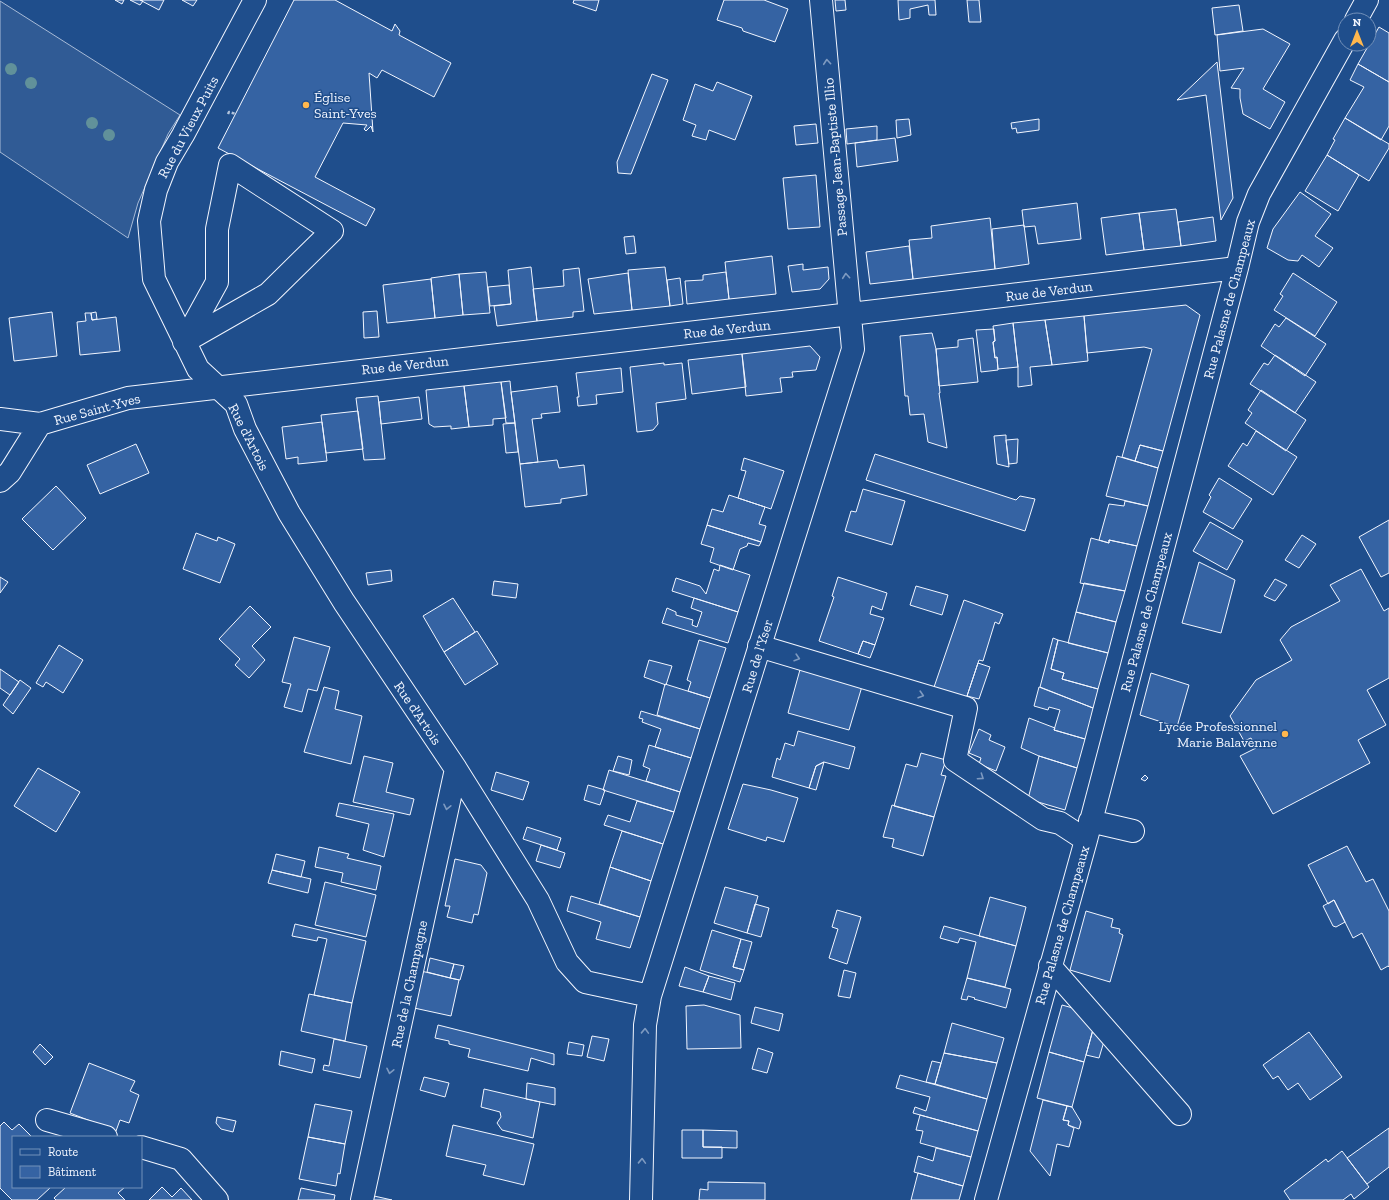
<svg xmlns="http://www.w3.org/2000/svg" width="1389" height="1200" font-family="'Zilla Slab',serif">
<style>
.built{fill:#305b95;stroke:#a8bbd7}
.building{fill:#3563a3;stroke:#f2f6ff}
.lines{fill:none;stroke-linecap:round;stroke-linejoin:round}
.minor-casing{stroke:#f2f6ff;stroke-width:24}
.path{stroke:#b3c4dc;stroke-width:2.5;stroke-dasharray:3 2;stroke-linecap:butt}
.minor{stroke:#1f4e8c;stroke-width:22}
.tree{fill:#61919a}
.oneway{stroke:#7e9ac0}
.poi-dot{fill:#ffb74d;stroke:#1f4e8c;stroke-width:1.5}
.labels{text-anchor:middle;stroke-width:3;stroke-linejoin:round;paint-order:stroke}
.poi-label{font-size:14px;fill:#f2f6ff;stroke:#1f4e8c;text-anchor:start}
.street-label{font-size:14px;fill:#f2f6ff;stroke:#1f4e8c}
</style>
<rect width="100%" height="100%" fill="#1f4e8c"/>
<!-- built -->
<path class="built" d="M0,1l180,114 -12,19 -30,69 -10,35 -128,-86z"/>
<!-- building -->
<path class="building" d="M115,0h9l-2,4z
M130,0h10l3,1 -3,4z
M140,0h24l-5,10z
M182,0h15l-4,6z
M294,0h41l57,31 3,-7 5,7 -1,4 52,28 -17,34 -52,-27 -5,8 -8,-5 4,59 -2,-6 -5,5 -2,-2 3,-4 -24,-2 -28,54 60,32 -9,17 -148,-78z
M574,0h25l-3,11 -23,-8z
M724,0h40l24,9 -13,33 -32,-11 -1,-3 -25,-8z
M835,0h10l1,10 -10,1z
M898,0h37l1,15h-7l-1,-10 -18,4v9l-11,2z
M967,0h12l2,22h-12z
M1239,5l4,26 -28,4 -3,-27z
M1379,27l10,6v49l-31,-18z
M1263,29l27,15 -27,45 22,13 -15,27 -27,-15 -3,-16v-9l-9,-1 13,-20 -24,3 -3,-36z
M1217,62l16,136 -12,22 -15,-125 -29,5z
M1358,64l31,18v44l-8,14 -36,-22 19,-31 -14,-7z
M652,74l16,6 -37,94 -13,-1 -1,-11z
M717,82l35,14 -17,44 -26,-10 -3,10 -14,-4 4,-11 -13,-5 12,-36 18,7z
M1345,118l44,26v4l-20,33 -42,-26 8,-15 -2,-1z
M909,119l2,16 -14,3 -1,-18z
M1039,119v11l-22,3 -1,-5 -4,1 -1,-6z
M816,124l2,19 -22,2 -2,-19z
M877,126v14l-30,4 -1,-15z
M895,138l3,23 -41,6 -2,-24z
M1327,155l32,20 -21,36 -33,-20z
M816,175l4,52 -32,2 -5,-51z
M1300,192l31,22 -16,22 18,12 -14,19 -17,-12 -4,6 -10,-1 -21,-12 6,-19z
M1077,203l4,36 -43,5 -3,-18 -11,1 -2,-17z
M1176,209l5,37 -37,4 -5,-37z
M1139,213l5,37 -38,5 -5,-37z
M1213,217l3,24 -35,5 -3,-24z
M990,218l5,51 -82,10 -4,-39 23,-2 -1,-12z
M1024,225l5,39 -34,5 -3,-40z
M634,236l2,17 -10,1 -2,-17z
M909,246l4,33 -43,5 -4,-32z
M772,256l4,38 -47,5 -4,-37z
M803,264v6l25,-3 1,12 -9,10 -28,3 -4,-26z
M531,267l6,54 -40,5 -3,-20 17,-2 -3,-34z
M665,267l5,39 -38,4 -4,-40z
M579,268l5,43 -11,1v5l-36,4 -4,-32 31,-3 -1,-16z
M486,272l4,41 -27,2 -4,-41z
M726,272l3,27 -42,5 -2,-23 18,-1v-5z
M628,273l4,37 -38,4 -6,-35z
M1293,273l44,29 -22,34 -41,-26 9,-14 -3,-2z
M459,274l4,41 -28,3 -4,-40z
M680,278l3,26 -13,2 -3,-26z
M431,279l4,39 -48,5 -4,-38z
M509,285l2,19 -21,2 -2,-19z
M1186,305l14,10 -37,136 -23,-6 -5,16 -13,-4 30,-108 -8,-2 -57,6 -3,-37z
M377,311l2,26 -15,1 -1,-26z
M52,312l5,44 -43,5 -5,-43z
M96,312l1,7 -5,1 -1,-7z
M85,313h6l1,7 24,-3 4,34 -40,4 -3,-33 9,-1z
M1084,316l4,45 -36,4 -7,-45z
M1286,318l40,26 -21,32 -44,-30 14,-22 4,3z
M1045,320l7,45 -22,2 2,18 -14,2v-20l-5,-44z
M1013,323l5,44 -20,2 -1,-12 -2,1 -2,-16 2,-1 -2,-15z
M994,329l1,12 -2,1 2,16 2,-1 1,13 -17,2 -5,-42z
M932,333l4,16 4,44h-1l8,55 -19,-6 -4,-28 -14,1 -2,-19h-3l-5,-60z
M973,338l5,44 -39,4 -3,-37 22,-2v-7z
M810,346l10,11 -4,13 -24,2 1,5 -13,1 2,14 -36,4 -4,-42z
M742,354l4,33 -54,7 -4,-34z
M1275,355l41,27 -21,31 -45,-29 14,-21 4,2z
M664,363v2l18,-2 4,36 -30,4 2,21 -5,6 -16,2 -7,-65z
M621,368l2,24 -27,3 1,9 -19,2 -1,-9h2l-3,-24z
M510,381l1,11 4,31h-9l-5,-41z
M501,382l5,36 -13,1v6l-24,2 -5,-41z
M464,386l5,41 -18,2v-3l-17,1 -5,-3 -3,-34z
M557,386l3,26 -19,2 1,4 -10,1 6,43 -18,2 -9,-72z
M1261,390l45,30 -20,31 -41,-28 7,-10 -4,-3z
M378,396l7,63 -21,1 -8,-62z
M419,397l3,22 -41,5 -2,-22z
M358,411l5,38 -37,4 -5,-38z
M322,422l5,39 -29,3v-7l-12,2 -4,-32z
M515,423l3,29 -12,1 -3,-29z
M1256,431l41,26 -24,38 -45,-29 15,-23 4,3z
M1006,435v5l3,27 -12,-3 -3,-28z
M1018,439l-1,24 -8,1 -3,-24z
M136,444l13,29 -49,21 -13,-29z
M1140,445l23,6 -5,17 -23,-7z
M875,454l141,46 4,-4 15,3 -10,32 -159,-51z
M1117,456l41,12 -10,38 -42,-10z
M744,458l40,13 -13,38 -33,-11 8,-27 -5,-1z
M557,460l2,8 25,-3 3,30 -26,4v4l-36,4 -5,-43z
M1219,478l33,21 -19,30 -30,-17 8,-15 -2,-2z
M56,486l30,32 -33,32 -31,-31z
M863,489l42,12 -13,44 -47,-14 6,-20 5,1z
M729,495l36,12 -6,17 7,2 -5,16 -54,-17 5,-16 11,3z
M1125,501l23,5 -11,40 -28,-6v3l-10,-3 10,-36 15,2z
M1389,520v53l-8,4 -22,-40z
M1210,522l33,19 -16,29 -34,-19z
M707,525l54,17 -2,4 -11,-3 -1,3 -7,3 -7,21 -23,-8 4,-14 -13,-4z
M196,533l21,8 1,-4 17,7 -15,39 -37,-14z
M1302,535l14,9 -17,24 -14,-8z
M1091,538l18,5v-3l28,6 -12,45 -45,-8z
M1199,562l36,18 -14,53 -39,-10z
M720,565l30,10 -12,37 -66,-21 4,-13 24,8 6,8 8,-25 5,2z
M1361,569l23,42 5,-3v70l-22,12 19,35 -28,15 12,23 -97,51 -33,-58 16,-8 -5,-10 -7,3 -14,-25 26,-36 36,-20 -12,-20 11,-13 49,-26 -10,-16z
M391,570l1,11 -24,4 -2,-12z
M0,577l8,5 -8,11z
M838,577l49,16 -5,17 -10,-4 -2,8 14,4 -9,27 -12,-4 -5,13 -39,-13 15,-44 -2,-1z
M1275,579l12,6 -12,16 -11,-5z
M494,581l24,3 -2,14 -24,-3z
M1084,583l41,8 -9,31 -40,-10z
M916,586l32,9 -6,20 -32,-10z
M453,598l22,34 -31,20 -21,-36z
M694,598l44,14 -10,31 -66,-20 5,-15 9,4v3l17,5 -1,5 5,2 5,-15 -11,-4z
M964,600l39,14 -4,10 -4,-2 -12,39 -4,-1 -13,39 -33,-9z
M250,606l21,21 -19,19 13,14 -16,18 -14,-13 5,-6 -21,-20z
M1076,612l40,10 -8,31 -40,-10z
M477,631l21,33 -33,21 -21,-33z
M294,637l36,10 -13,44 -9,-2 -6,23 -18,-5 7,-23 -9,-2z
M1053,638l5,2 -7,29 13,4 -2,6 36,10 -5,19 -53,-21z
M699,640l27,8 -16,50 -22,-7 3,-9 -4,-2z
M1058,640l50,13 -10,36 -36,-10 2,-6 -13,-4z
M863,641l12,4 -5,13 -12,-4z
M59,645l24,15 -20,33 -17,-11 -3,5 -7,-4z
M649,660l23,6 -6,19 -22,-8z
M978,663l12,4 -11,32 -12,-3z
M801,666l62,17 -14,47 -61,-17z
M0,669l19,13 -9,13 -10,-7z
M1151,673l38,12 -12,42 -37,-12z
M20,680l11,8 -18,26 -10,-9z
M665,684l45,14 -10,31 -43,-14z
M324,687l15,4 -4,18 27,7 -11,48 -47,-12z
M1039,687l54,21 -8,31 -31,-9 6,-20 -11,-3 -1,3 -14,-4z
M641,711l59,18 -9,29 -36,-11 6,-18 -19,-7 1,-3 -4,-1z
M1029,718l26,10 -1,2 31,9 -8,29 -38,-12 -18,-8z
M979,729l12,6 -2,5 16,7 -9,24 -17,-7 2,-6 -12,-5z
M798,731l57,16 -6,22 -25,-7 -8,4 -7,22 -37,-11 5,-19 3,2 5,-17 9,3z
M649,745l42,13 -11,34 -34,-11 4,-12 -7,-3z
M921,753l25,7 -5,15 5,1 -12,41 -40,-11 12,-42 11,3z
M364,756l29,7 -7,29 28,7 -4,16 -57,-13z
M618,756l14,4 -3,15 -16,-4z
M1039,756l38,12 -12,42 -37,-11z
M824,762l-8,28 -7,-2 7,-22z
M38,768l42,24 -24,40 -42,-26z
M609,770l71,22 -6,20 -71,-22z
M496,772l33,10 -6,18 -32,-10z
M1145,775l3,3 -3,3 -4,-2z
M743,784l28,6 27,8 -14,44 -17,-5 -1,4 -38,-12z
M588,785l17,5 -5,15 -16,-5z
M637,801l37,11 -11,32 -59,-19 4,-10 22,7z
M339,803l55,11 -10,43 -21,-7 6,-26 -33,-8z
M892,805l42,12 -11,39 -31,-9 2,-8 -11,-2z
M527,827l34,11 -4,12 -34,-11z
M622,831l41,13 -12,37 -41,-14z
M541,845l24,8 -5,15 -24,-7z
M1347,846l19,36 7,-3 16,32v56l-1,-1 -7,4 -19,-37 -9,5 -19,-38 -6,4 -20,-39z
M319,847l30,7 -2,4 34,8 -5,24 -35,-8 2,-9 -28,-6z
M276,854l29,7 -4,16 -29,-7z
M455,859l26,6 6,8 -9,42 -4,-1 -2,9 -25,-6 3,-11h-5z
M610,867l41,14 -11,36 -41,-13z
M272,870l39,9 -3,14 -40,-10z
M325,882l51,13 -10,42 -51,-12z
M725,887l33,9 -11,37 -33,-10z
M571,896l69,21 -10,31 -34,-9 5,-17 -34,-11z
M990,897l36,10 -10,39 -37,-10z
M1334,900l11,22 -9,5 -3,-1 -10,-20z
M755,904l14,4 -8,29 -14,-4z
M837,910l24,7 -14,47 -18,-6 9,-29 -6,-2z
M1086,911l27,8 -2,8 9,2 -1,4 4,2 -13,47 -40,-12z
M295,924l71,17 -14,62 -38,-8 13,-56 -9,-2 -1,4 -25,-5z
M944,926l72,20 -11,41 -38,-9 9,-36 -16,-4 -2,5 -18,-5z
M712,930l29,9 -8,28 11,3 -4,12 -40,-12z
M741,939l11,3 -8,28 -11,-3z
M430,958l24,6 -4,14 -23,-6z
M454,964l10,2 -4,14 -10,-2z
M685,967l24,9 -6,16 -24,-6z
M844,970l12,3 -6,25 -12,-2z
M421,971l38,9 -8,36 -37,-8z
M709,976l26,7 -4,17 -28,-8z
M967,978l44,11 -5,19 -32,-9 1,-1 -7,-2 -1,4 -6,-1z
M309,994l43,9 -7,38 -44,-10z
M704,1005l36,10 1,33 -54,1 -1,-43z
M1062,1005l18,5 14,16 -10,36 -35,-10z
M755,1007l28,7 -4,17 -28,-8z
M952,1023l52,15 -7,25 -53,-10z
M438,1025l116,29v11l-23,-7 -3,13 -60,-14 2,-8 -21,-5v-3l-14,-3z
M1094,1026l11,12 -6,20 -13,-3z
M1309,1032l33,45 -32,23 -12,-17 -10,7 -10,-14 -5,3 -10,-14z
M592,1036l17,3 -5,22 -17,-4z
M334,1039l33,7 -7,32 -37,-8 1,-5 5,1z
M569,1042l15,3 -2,11 -15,-2z
M40,1044l13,13 -8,8 -12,-13z
M758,1048l15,5 -6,20 -15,-4z
M281,1051l34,8 -3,14 -33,-8z
M1049,1052l35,10 -12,45 -35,-9z
M944,1053l53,10 -10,36 -52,-15z
M932,1061l9,2 -6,21 -9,-2z
M89,1063l46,18 -5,10 9,4 -10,28 -9,-3 -4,11 -46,-18z
M900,1075l87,24 -9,32 -65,-18 2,-6 11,4 4,-14 -34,-9z
M424,1077l25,6 -4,14 -25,-7z
M527,1083l28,5v17l-29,-6z
M484,1089l56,13 -7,36 -31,-8 -5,-7 4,-6 -1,-5 -19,-5z
M1043,1100l24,6 -4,14 6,1 -1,4 6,3 -5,19 -12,-3 -7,32 -20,-25z
M315,1104l37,7 -7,33 -37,-7z
M1067,1106l5,1 9,15 -2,7 -11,-4 1,-4 -6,-1z
M920,1115l58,16 -7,26 -51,-14 3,-12 -7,-1z
M217,1117l19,4 -3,11 -12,-3 -5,-6z
M4,1122l8,8 7,-6 13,13h-19v50h38l-14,13h-25l-12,-12v-62z
M453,1125l81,19 -10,41 -41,-10 3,-10 -40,-9z
M1389,1128v39l-22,17 -20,-26z
M682,1130h21v17h19v11h-40z
M703,1130l34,1v17l-34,-1z
M308,1137l37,7 -5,30 -2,-1 -2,13 -37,-7z
M936,1148l35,9 -8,29 -49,-14 4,-16 15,5z
M1342,1151l27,36 -15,12 -3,-5 -8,6h-53l-6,-9 42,-32 2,3z
M918,1173l45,13 -4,14h-48z
M708,1182l57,1v17h-66l1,-11 8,1z
M66,1187h59l-7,6 7,7h-69l-2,-2z
M162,1187l10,10 9,-9 11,12h-43z
M301,1188l34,7 -1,5h-36z
M374,1196l18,4h-19z"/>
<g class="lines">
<defs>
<path id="minor" d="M255,0l-72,135 -16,27 -11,28 -7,31 5,58 44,90 38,35 9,25 44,84 55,89 112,167 82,131 29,62 18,20 65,14
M1356,20l11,-20
M230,165l102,66 -64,63 -84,48 33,-60v-53z
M0,419l40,5 88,-26 672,-78 437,-52
M0,481l10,-9 30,-48
M759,646l207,62 -11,52 88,59 17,4 26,17
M1090,821l43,10
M1050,966l130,148
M47,1120l59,17
M141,1147l40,12 36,41
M362,1200l94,-431
M641,1200l4,-175 5,-29 203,-647 -32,-349
M986,1200l100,-360 151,-572 11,-46 11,-28 86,-154"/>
</defs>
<!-- minor casing -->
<use href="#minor" class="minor-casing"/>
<!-- path -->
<path class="path" d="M228,114l1,-2 7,2"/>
<!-- minor -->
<use href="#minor" class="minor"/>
</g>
<!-- trees -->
<g class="tree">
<circle cx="11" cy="69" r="6"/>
<circle cx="31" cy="83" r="6"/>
<circle cx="92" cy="123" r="6"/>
<circle cx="109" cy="135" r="6"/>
</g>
<!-- one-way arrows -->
<defs><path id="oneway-chevron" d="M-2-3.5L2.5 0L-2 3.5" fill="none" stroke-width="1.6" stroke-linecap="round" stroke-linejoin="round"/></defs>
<g class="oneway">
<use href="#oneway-chevron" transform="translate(827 62) rotate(-95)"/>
<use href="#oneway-chevron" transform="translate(846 276) rotate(-95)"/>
<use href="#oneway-chevron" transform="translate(797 658) rotate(17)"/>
<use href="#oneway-chevron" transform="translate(921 695) rotate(17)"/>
<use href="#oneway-chevron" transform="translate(981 777) rotate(34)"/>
<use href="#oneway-chevron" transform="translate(447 807) rotate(102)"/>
<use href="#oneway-chevron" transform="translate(645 1031) rotate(-88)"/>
<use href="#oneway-chevron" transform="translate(390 1071) rotate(102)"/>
<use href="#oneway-chevron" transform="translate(642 1161) rotate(-88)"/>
</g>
<!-- markers -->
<g class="poi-dot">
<circle cx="306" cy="105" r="4"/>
<circle cx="1285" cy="734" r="4"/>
</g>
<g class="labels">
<!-- poi labels -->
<g class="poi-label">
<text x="314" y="102">Église<tspan x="314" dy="16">Saint-Yves</tspan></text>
<text x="1277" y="731" text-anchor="end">Lycée Professionnel<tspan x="1277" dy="16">Marie Balavenne</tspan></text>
</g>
<!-- street labels -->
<g class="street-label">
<text transform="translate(188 127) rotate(-62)" y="5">Rue du Vieux Puits</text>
<text transform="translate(835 157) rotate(-95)" y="5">Passage Jean-Baptiste Illio</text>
<text transform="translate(1049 291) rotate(-7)" y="5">Rue de Verdun</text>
<text transform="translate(1229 299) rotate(-75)" y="5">Rue Palasne de Champeaux</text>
<text transform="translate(727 329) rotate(-6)" y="5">Rue de Verdun</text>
<text transform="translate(405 365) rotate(-6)" y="5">Rue de Verdun</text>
<text transform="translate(97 409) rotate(-15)" y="5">Rue Saint-Yves</text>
<text transform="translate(249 437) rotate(63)" y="5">Rue d'Artois</text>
<text transform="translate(1146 612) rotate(-75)" y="5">Rue Palasne de Champeaux</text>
<text transform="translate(757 656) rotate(-73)" y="5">Rue de l'Yser</text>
<text transform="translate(418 713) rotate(56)" y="5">Rue d'Artois</text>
<text transform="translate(1062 925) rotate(-74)" y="5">Rue Palasne de Champeaux</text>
<text transform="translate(409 984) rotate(-78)" y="5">Rue de la Champagne</text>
</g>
</g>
<!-- legend -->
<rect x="12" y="1136" width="130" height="52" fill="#1f4e8c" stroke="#7391ba"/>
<rect x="20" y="1149" width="20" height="6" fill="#1f4e8c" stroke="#7391ba"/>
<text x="48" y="1156" font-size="12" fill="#f2f6ff">Route</text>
<rect x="20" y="1166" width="20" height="12" fill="#3563a3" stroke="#7391ba"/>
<text x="48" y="1176" font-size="12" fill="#f2f6ff">Bâtiment</text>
<!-- north arrow -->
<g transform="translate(1357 32)"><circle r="19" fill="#1f4e8c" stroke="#7391ba"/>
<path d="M0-3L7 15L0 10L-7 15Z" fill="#ffb74d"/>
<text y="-6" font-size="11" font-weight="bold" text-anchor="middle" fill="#f2f6ff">N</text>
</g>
</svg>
